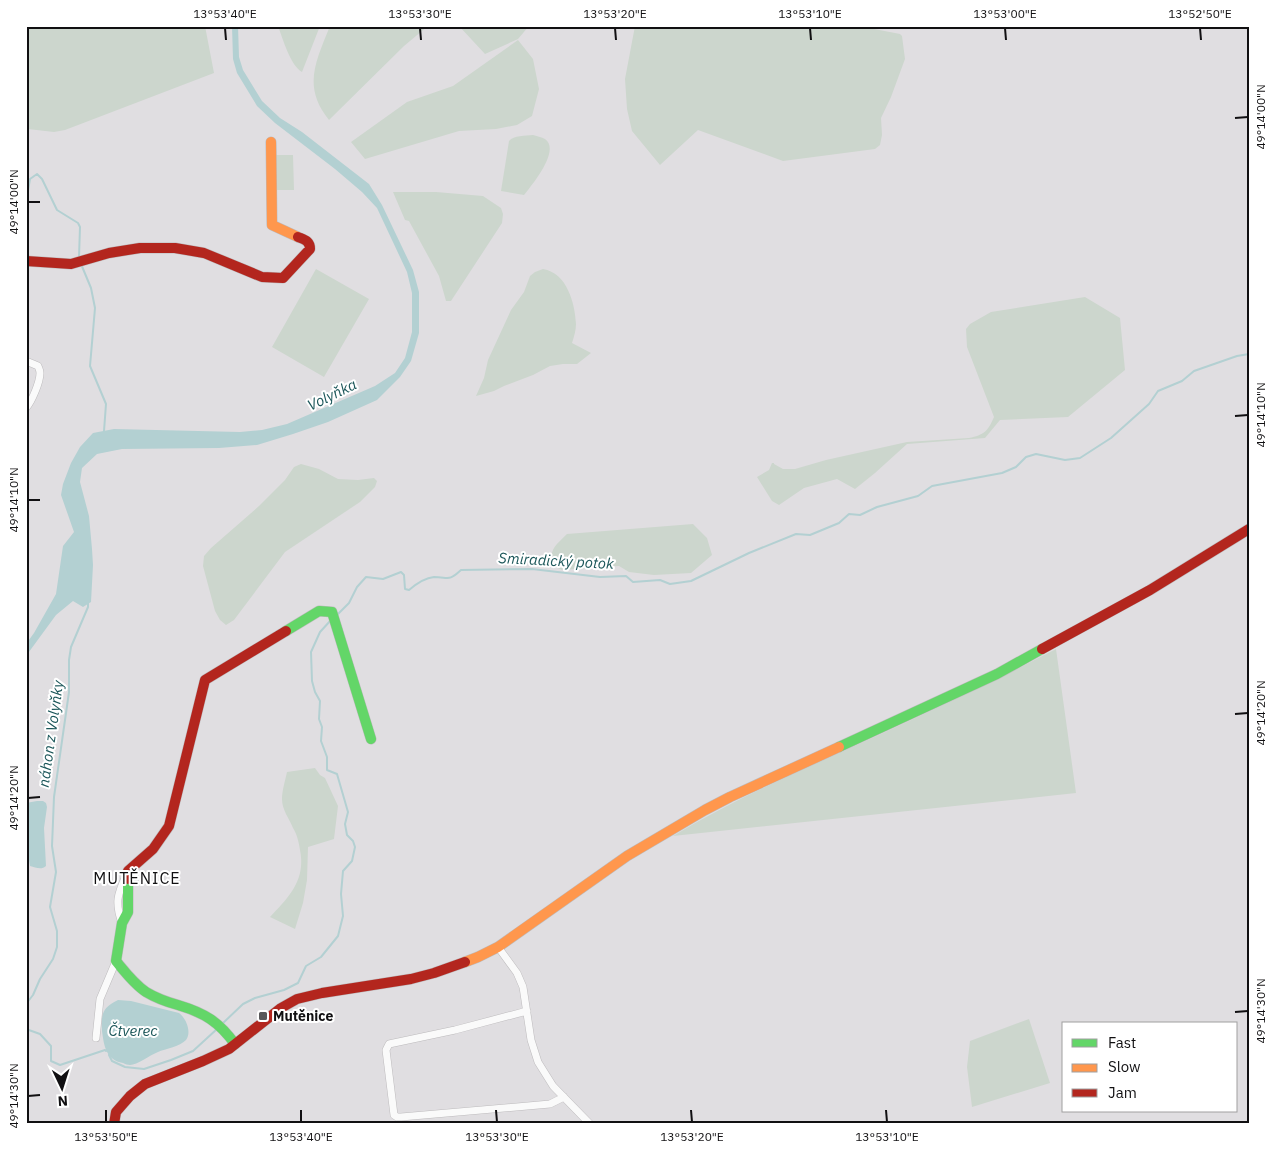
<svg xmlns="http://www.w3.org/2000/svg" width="1275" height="1150" font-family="'IBM Plex Sans',sans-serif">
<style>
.green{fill:#ccd6cd}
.water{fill:#b3d0d2}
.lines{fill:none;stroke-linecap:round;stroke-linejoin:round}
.stream{stroke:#b3d0d2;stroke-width:2}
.street-casing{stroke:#bdbbbd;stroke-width:8}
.fast-casing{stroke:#bdbbbd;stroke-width:11}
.slow-casing{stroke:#bdbbbd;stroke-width:11}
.jam-casing{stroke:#bdbbbd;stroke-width:11}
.street{stroke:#fafafa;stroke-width:7}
.fast{stroke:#63d668;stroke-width:10}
.slow{stroke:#ff974d;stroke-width:10}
.jam{stroke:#b3261e;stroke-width:10}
.ticks{fill:none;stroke:#111012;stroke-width:2}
.poi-dot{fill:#59585a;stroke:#fff;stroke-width:2}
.labels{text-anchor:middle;stroke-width:4;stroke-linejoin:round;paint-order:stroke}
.poi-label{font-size:14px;font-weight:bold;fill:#111012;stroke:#fff;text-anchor:start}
.water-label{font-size:15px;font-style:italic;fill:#1b5659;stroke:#fff}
.quarter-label{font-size:16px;letter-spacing:1px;fill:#111012;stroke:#fff}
.neatline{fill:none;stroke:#111012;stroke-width:2}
.ticks-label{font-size:12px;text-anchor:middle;fill:#111012}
</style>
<rect width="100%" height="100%" fill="#e0dee1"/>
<!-- green -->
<path class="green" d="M26,26h179l9,47 -149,57 -11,2 -26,-3h-2z
M278,26h42l-18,46c-12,-7 -19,-33 -24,-46z
M330,26h98l-24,20 -75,74c-27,-33 -13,-59 1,-94z
M459,26h70l-11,13 -33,15z
M635,26h231l3,2 31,6 2,2 3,23 -14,38 -10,21 1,17 -2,10 -5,4 -92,12 -85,-31 -38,35 -28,-34 -5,-22 -2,-30z
M518,40l15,19 6,30 -7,27 -15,9 -21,4 -37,2 -94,28 -14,-17 56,-40 46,-16z
M533,135c3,1 9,2 12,4 16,11 -13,46 -21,56l-23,-4 8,-50c5,-6 16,-5 24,-6z
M276,155h17l1,35h-17z
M393,192h43l47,4 18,12 2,6 -1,9 -51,78h-5l-7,-25 -30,-55 -4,-1z
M316,269l53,30 -45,78 -52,-30z
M543,269c24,4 32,34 33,55 0,6 -2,13 -4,19l19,10 -14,11h-14l-13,2 -17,9 -29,11 -10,5 -18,5 8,-18 4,-18 23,-50 13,-18 6,-16 5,-4z
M1085,297l35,21 5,52 -57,47 -68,3 -15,18 -78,6 -32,29 -20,16 -18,-10 -33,9 -25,17 -7,-4 -15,-24 12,-7 3,-7h2v1l9,5h12l31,-9 81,-18 62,-4c15,-3 19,-7 25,-21l-27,-70 -1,-18 4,-5 21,-12z
M301,464l18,5 19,10 20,1 16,-2 3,3 -2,6 -15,15 -75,50 -51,68 -8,5 -6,-5 -5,-9 -12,-45 1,-10 7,-8 48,-42 26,-26 9,-13z
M693,524l14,14 5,17 -21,18 -37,2 -25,-3 -10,-6 -57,4 -11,-5c-1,-17 5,-20 16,-31z
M1056,649l20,144 -403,43c66,-40 138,-70 208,-102 59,-27 117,-55 175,-85z
M315,768l5,7 5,3 13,28 -4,33 -26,8 -1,33 -4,23 -8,26 -25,-12c19,-20 36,-37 30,-67 -1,-7 -3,-16 -7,-22 -4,-10 -11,-18 -11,-29 0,-8 3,-18 5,-27z
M1029,1019l21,64 -78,24 -5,-40 3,-26z"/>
<!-- water -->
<path class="water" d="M232,26h6l1,31 4,13 19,31 18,17 22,14 67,52 13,21 31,65 6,22v41l-8,28 -11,16 -23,23 -49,22 -35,12 -36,11 -38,3 -97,1 -25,5 -15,14 -2,14 9,34 3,33 1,16 -2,37 -8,5 -10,-6 -17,14 -30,41v-12l8,-11 22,-39 7,-48 11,-14 -13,-37 2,-11 8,-21 9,-16 13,-14 21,-4 126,3 22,-2 25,-6 88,-38 20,-13 10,-15 7,-26v-39l-5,-21 -30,-64 -15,-16 -27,-23 -60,-46 -18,-17 -20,-33 -4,-14z
M37,801h6l3,2 1,4 -3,21 2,38c-4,4 -10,2 -16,0l-1,-6v-10l-3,-10v-37z
M118,1000l13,1 48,12c7,5 13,19 7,27 -5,6 -21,9 -28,12 -8,3 -21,13 -28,13 -2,0 -5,-1 -7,-2 -17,-3 -19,-17 -21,-32 -1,-17 0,-23 16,-31z"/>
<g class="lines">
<!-- stream -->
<path class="stream" d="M26,202l4,-23 7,-5 5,5 15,31 21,13 2,4 -1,30
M81,264l10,24 4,20 -5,58 16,38 -2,27
M337,615l12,-12 8,-16 9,-10 17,2 18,-7 3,3 1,14 4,1c7,-6 15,-12 25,-13 15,0 14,5 27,-7l71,-1 68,8 26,-1 7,6 27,-2 10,4 21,-3 58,-28 47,-19 14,1 29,-12 10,-9 11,1 17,-8 41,-11 14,-10 70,-13 14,-6 10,-10 10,-3 29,6 15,-2 31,-20 38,-34 9,-13 24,-10 12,-10 43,-15 12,-2
M26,1004l7,-9 7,-16 13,-20 4,-12v-16l-7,-24 6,-35 -4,-26 2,-49 15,-105v-32l2,-13 17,-40v-4
M222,1024l21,-20 12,-6 29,-8 14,-7 8,-17 15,-9 17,-21 5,-20 -2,-22 2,-23 9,-10 3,-14 -2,-6 -6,-6 -2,-11 3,-12 -11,-38 -10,-4v-13l-6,-16 1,-14 -3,-8 1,-18 -5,-9 -3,-11 -1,-29 9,-20 11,-12
M26,1029l14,5 11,12v15l9,4 45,-15 1,1
M109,1055l3,6 13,6 19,2 27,-9 22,-9 24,-22"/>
<defs>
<path id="street" d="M26,361l12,5c1,3 2,4 2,7 0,9 -8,28 -14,35
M122,923c-7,-20 -5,-28 4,-47
M498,947l19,26 6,14 8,53 7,22 15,24 37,38
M527,1011l-72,19 -66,14 -3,6 8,65 3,2h4l149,-13 14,-7
M96,1038l4,-39 16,-38"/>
<path id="fast" d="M286,631l33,-20 13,1 39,127
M839,747l158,-73 45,-25
M128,879v33l-6,11 -6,38c9,11 18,23 30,31 10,6 21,10 32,13 27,8 41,17 57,39"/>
<path id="slow" d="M271,142l1,83 26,12
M465,962l13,-5 20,-10 129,-91 78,-46 25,-13 109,-50"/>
<path id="jam" d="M26,261l45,3 38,-11 31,-5h35l29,5 58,24 21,1 27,-29c0,-8 -5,-9 -12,-12
M1042,649l108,-59 99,-61
M128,879v-8l25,-22 16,-23 36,-146 81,-49
M114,1124l2,-12 14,-16 15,-12 58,-23 26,-12 52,-41 16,-9 25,-6 89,-14 23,-6 31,-11"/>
</defs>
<!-- street casing -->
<use href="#street" class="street-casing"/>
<!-- fast casing -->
<use href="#fast" class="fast-casing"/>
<!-- slow casing -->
<use href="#slow" class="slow-casing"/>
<!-- jam casing -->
<use href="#jam" class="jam-casing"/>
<!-- street -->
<use href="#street" class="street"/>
<!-- fast -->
<use href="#fast" class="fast"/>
<!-- slow -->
<use href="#slow" class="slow"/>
<!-- jam -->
<use href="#jam" class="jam"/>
</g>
<!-- ticks -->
<path class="ticks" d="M225,28l1,12M420,28l1,12M615,28l1,12M810,28l1,12M1005,28l1,12M1200,28l1,12M1235,118l13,-1M28,202h12M1235,416l13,-1M28,500h12M1235,714l13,-1M28,798l12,-1M1235,1012l13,-1M28,1096l12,-1M106,1110v12M301,1110v12M496,1110l1,12M691,1110l1,12M886,1110l1,12"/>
<!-- markers -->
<rect class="poi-dot" x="258" y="1011" width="10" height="10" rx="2.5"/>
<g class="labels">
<!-- poi labels -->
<g class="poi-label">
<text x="273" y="1021">Mutěnice</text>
</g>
<!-- water labels -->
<g class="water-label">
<text transform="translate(332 395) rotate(-26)" y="5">Volyňka</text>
<text transform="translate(556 561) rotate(3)" y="5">Smiradický potok</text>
<text transform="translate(51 734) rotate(-82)" y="5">náhon z Volyňky</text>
<text x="133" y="1036">Čtverec</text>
</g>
<!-- quarter labels -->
<g class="quarter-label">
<text x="137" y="884">MUTĚNICE</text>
</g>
</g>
<!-- border -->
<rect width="1275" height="1150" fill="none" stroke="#ffffff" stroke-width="55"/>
<!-- legend -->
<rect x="1062" y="1022" width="175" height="90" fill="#ffffff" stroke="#a09fa0"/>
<rect x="1072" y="1039" width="25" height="8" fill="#63d668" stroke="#a09fa0"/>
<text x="1108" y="1048" font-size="15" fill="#111012">Fast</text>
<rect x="1072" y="1064" width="25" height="8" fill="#ff974d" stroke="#a09fa0"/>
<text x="1108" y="1072" font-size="15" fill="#111012">Slow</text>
<rect x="1072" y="1089" width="25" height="8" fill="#b3261e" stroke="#a09fa0"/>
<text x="1108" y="1098" font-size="15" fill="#111012">Jam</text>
<!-- north arrow -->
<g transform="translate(62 1088) rotate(176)" stroke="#ffffff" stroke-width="4" paint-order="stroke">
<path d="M0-4L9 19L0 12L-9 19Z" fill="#111012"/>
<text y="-8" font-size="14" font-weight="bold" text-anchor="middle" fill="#111012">N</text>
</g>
<rect x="28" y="28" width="1220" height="1094" class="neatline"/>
<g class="ticks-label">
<text x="225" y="18">13°53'40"E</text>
<text x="420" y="18">13°53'30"E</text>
<text x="615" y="18">13°53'20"E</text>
<text x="810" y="18">13°53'10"E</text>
<text x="1005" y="18">13°53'00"E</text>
<text x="1200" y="18">13°52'50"E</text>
<text transform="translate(1261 117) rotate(-90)" y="4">49°14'00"N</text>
<text transform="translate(14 202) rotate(-90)" y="4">49°14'00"N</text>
<text transform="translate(1261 415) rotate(-90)" y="4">49°14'10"N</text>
<text transform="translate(14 500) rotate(-90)" y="4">49°14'10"N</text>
<text transform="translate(1261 713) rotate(-90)" y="4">49°14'20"N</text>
<text transform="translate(14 798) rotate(-90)" y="4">49°14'20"N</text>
<text transform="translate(1261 1011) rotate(-90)" y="4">49°14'30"N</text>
<text transform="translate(14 1096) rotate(-90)" y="4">49°14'30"N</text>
<text x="106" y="1141">13°53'50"E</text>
<text x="301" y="1141">13°53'40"E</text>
<text x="497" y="1141">13°53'30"E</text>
<text x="692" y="1141">13°53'20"E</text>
<text x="887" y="1141">13°53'10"E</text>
</g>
</svg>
